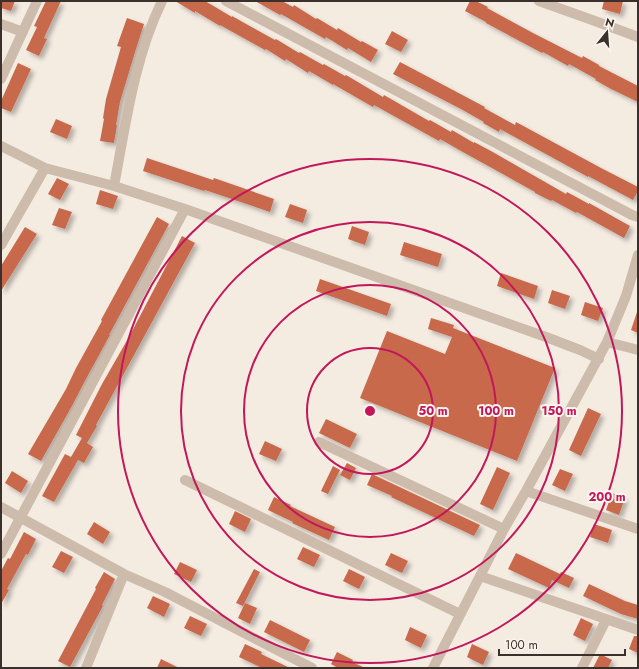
<svg xmlns="http://www.w3.org/2000/svg" width="639" height="669" font-family="Jost,sans-serif">
<style>
.building{fill:#c8694b;filter:url(#shadow)}
.lines{fill:none;stroke-linecap:round;stroke-linejoin:round}
.minor{stroke:#cdbbac;stroke-width:10}
.ring{fill:none;stroke:#c2185b;stroke-width:2}
.centre{fill:#c2185b;stroke:#fbf5ee;stroke-width:2}
.ring-label{font-size:12px;text-anchor:middle;font-weight:bold;fill:#c2185b;stroke:#fbf5ee;stroke-width:4;stroke-linejoin:round;paint-order:stroke}
</style>
<defs>
<filter id="shadow"><feDropShadow dx="3.5" dy="3.5" stdDeviation="2" flood-color="#0004"/></filter>
</defs>
<rect width="100%" height="100%" fill="#f4ebe1"/>
<!-- building -->
<path class="building" d="M1,1h14l-4,10 -10,-3z
M46,1h15l-17,37 3,1 -8,17 -13,-6 11,-23 -3,-1z
M175,1h30l27,16v-1l43,24 1,-1 23,14 1,-1 23,13 1,-1 21,12 1,-1 37,22 1,-2 45,26 1,-1 21,12 1,-2 22,13v-1l17,9 75,43 1,-2 22,12v-1l41,23 -6,12 -47,-26 -1,1 -24,-13 -1,1 -16,-8v-1l-74,-41 -21,-12 -1,2 -65,-36 -1,2 -40,-23v1l-24,-14 -1,2 -22,-14 -1,2 -19,-12 -1,1 -45,-25v1l-25,-15v2z
M255,1h27l11,6 1,-2 22,14 1,-1 20,12 1,-2 23,14 1,-1 16,9 -7,12 -23,-14 -1,2 -21,-13 -1,2 -44,-25 -1,1z
M470,1h6l12,6 -1,1 46,25 49,25 1,-2 16,9v1l39,20v16l-27,-13 -16,-9 1,-1 -27,-15 -1,2 -25,-14 -1,1 -56,-30v-1l-21,-11z
M604,1h19l-3,13 -18,-5z
M127,18l17,6 -8,25 -16,53 -4,23h1l-3,18 -14,-2 4,-22 -1,-1 3,-19 15,-52 -4,-1z
M392,31l16,9 -7,12 -16,-8z
M400,62l85,45 -1,1 31,17 1,-3 85,46 37,19v4l-5,9 -45,-24v1l-88,-48 -1,3 -16,-9 1,-1 -25,-14 -66,-34z
M18,63l13,6 -20,43 -10,-4v-7z
M56,119l16,7 -5,13 -17,-7z
M147,158l66,22 1,-2 60,21 -4,13 -65,-22 -1,1 -61,-20z
M57,178l12,6 -9,16 -12,-6z
M100,190l18,6 -5,13 -17,-5z
M290,204l17,6 -4,13 -18,-6z
M59,208l13,4 -7,17 -13,-4z
M157,217l12,7 -60,111h1l-24,44 -14,27 -31,55 -13,-7 38,-65 10,-21 26,-47 -1,-1z
M352,226l17,6 -4,13 -17,-6z
M25,227l12,7 -36,57v-25z
M182,236l13,7 -99,182 1,1 -10,17 6,4 -9,16 -6,-3 -24,42 -12,-6 23,-42 6,3 11,-19 -6,-3 26,-51 27,-47z
M404,242l38,12 -4,13 -38,-12z
M501,273l37,13 -4,13 -37,-13z
M320,279l71,25 -4,12 -71,-25z
M552,290l18,6 -5,13 -17,-6z
M585,302l18,6 -5,13 -17,-6z
M637,312h1v21l-7,-3z
M431,318l23,7 -1,3 102,40 -38,93 -157,-63 27,-67 58,23 7,-17 -24,-8z
M588,408l13,6 -20,42 -12,-6z
M326,419l31,15 -7,14 -31,-15z
M265,441l17,8 -6,12 -17,-7z
M347,463l9,5 -6,12 -10,-5z
M333,466l7,4 -12,24 -7,-3z
M497,467l13,6 -17,37 -13,-6z
M560,469l13,5 -8,17 -13,-6z
M12,471l16,10 -7,12 -16,-10z
M372,474l108,51 -6,11 -83,-39 1,-1 -25,-11z
M612,493l13,5 -6,17 -13,-5z
M274,497l17,8 -1,1 45,21 -6,13 -37,-17 1,-1 -25,-12z
M235,511l16,8 -6,13 -16,-8z
M94,522l16,10 -7,12 -16,-10z
M594,524l18,6 -4,13 -18,-6z
M24,532l12,7 -8,16 -2,-1 -19,35 2,1 -8,14v-33l7,-13 2,1z
M303,547l17,8 -6,12 -17,-8z
M61,551l12,6 -9,16 -12,-6z
M391,553l17,8 -6,12 -17,-8z
M516,553l44,21 1,-2 13,6 -5,10 -17,-8 -3,8 -41,-19z
M180,562l17,8 -6,12 -17,-8z
M254,569l6,3 -17,34 -7,-3z
M349,569l16,8 -6,12 -16,-8z
M104,572l11,7 -13,26 1,1 -33,61 -12,-6 38,-72 -1,-1z
M589,584l36,17 13,4v14l-17,-5 -38,-18z
M153,596l17,8 -6,13 -17,-9z
M245,603l12,5 -7,16 -12,-6z
M190,616l17,8 -6,12 -17,-8z
M581,618l12,6 -8,17 -12,-6z
M270,620l40,20 -6,12 -40,-20z
M410,627l17,8 -6,13 -16,-8z
M634,636h4v17l-9,-4z
M245,644l17,8 -1,2 29,14h-28l-23,-11z
M472,644l17,8 -6,13 -16,-8z
M337,652l16,8 -1,2 13,6h-27l-7,-4z
M600,654l12,6 -4,8h-15z
M161,659l18,9h-22z"/>
<g class="lines">
<!-- minor -->
<path class="minor" d="M226,1l406,214 6,2
M539,1l56,20 43,16
M1,24l22,8
M1,79l36,-78
M1,146l44,22 69,18 71,23 361,128 34,13 19,9
M114,186c12,-63 20,-127 48,-185
M1,245l44,-77
M607,342l31,8
M319,442l185,87
M185,480l275,134
M526,491l112,38
M1,507l123,67 41,18 147,76
M1,554l184,-345
M480,576l158,54
M86,668l38,-94
M433,668l71,-139 22,-38 81,-149 19,-46 12,-41
M582,668l24,-48"/>
</g>
<!-- distance rings -->
<g class="ring">
<circle cx="370" cy="411" r="63"/>
<circle cx="370" cy="411" r="126"/>
<circle cx="370" cy="411" r="189"/>
<circle cx="370" cy="411" r="252"/>
</g>
<circle cx="370" cy="411" r="6" class="centre"/>
<g class="ring-label">
<text x="433" y="415">50 m</text>
<text x="496" y="415">100 m</text>
<text x="559" y="415">150 m</text>
<text x="607" y="501">200 m</text>
</g>
<!-- border -->
<rect width="639" height="669" fill="none" stroke="#3b302b" stroke-width="4"/>
<!-- north arrow -->
<g transform="translate(607 32) rotate(17)" stroke="#fbf5ee" stroke-width="3" paint-order="stroke">
<path d="M0-3L7 15L0 10L-7 15Z" fill="#3b302b"/>
<text y="-6" font-size="11" font-weight="bold" text-anchor="middle" fill="#3b302b">N</text>
</g>
<!-- scale -->
<path d="M499 649v6h126v-6" fill="none" stroke="#3b302b" stroke-width="2"/>
<text x="505" y="649" font-size="12" fill="#3b302b" stroke="#fbf5ee" stroke-width="3" paint-order="stroke">100 m</text>
</svg>
